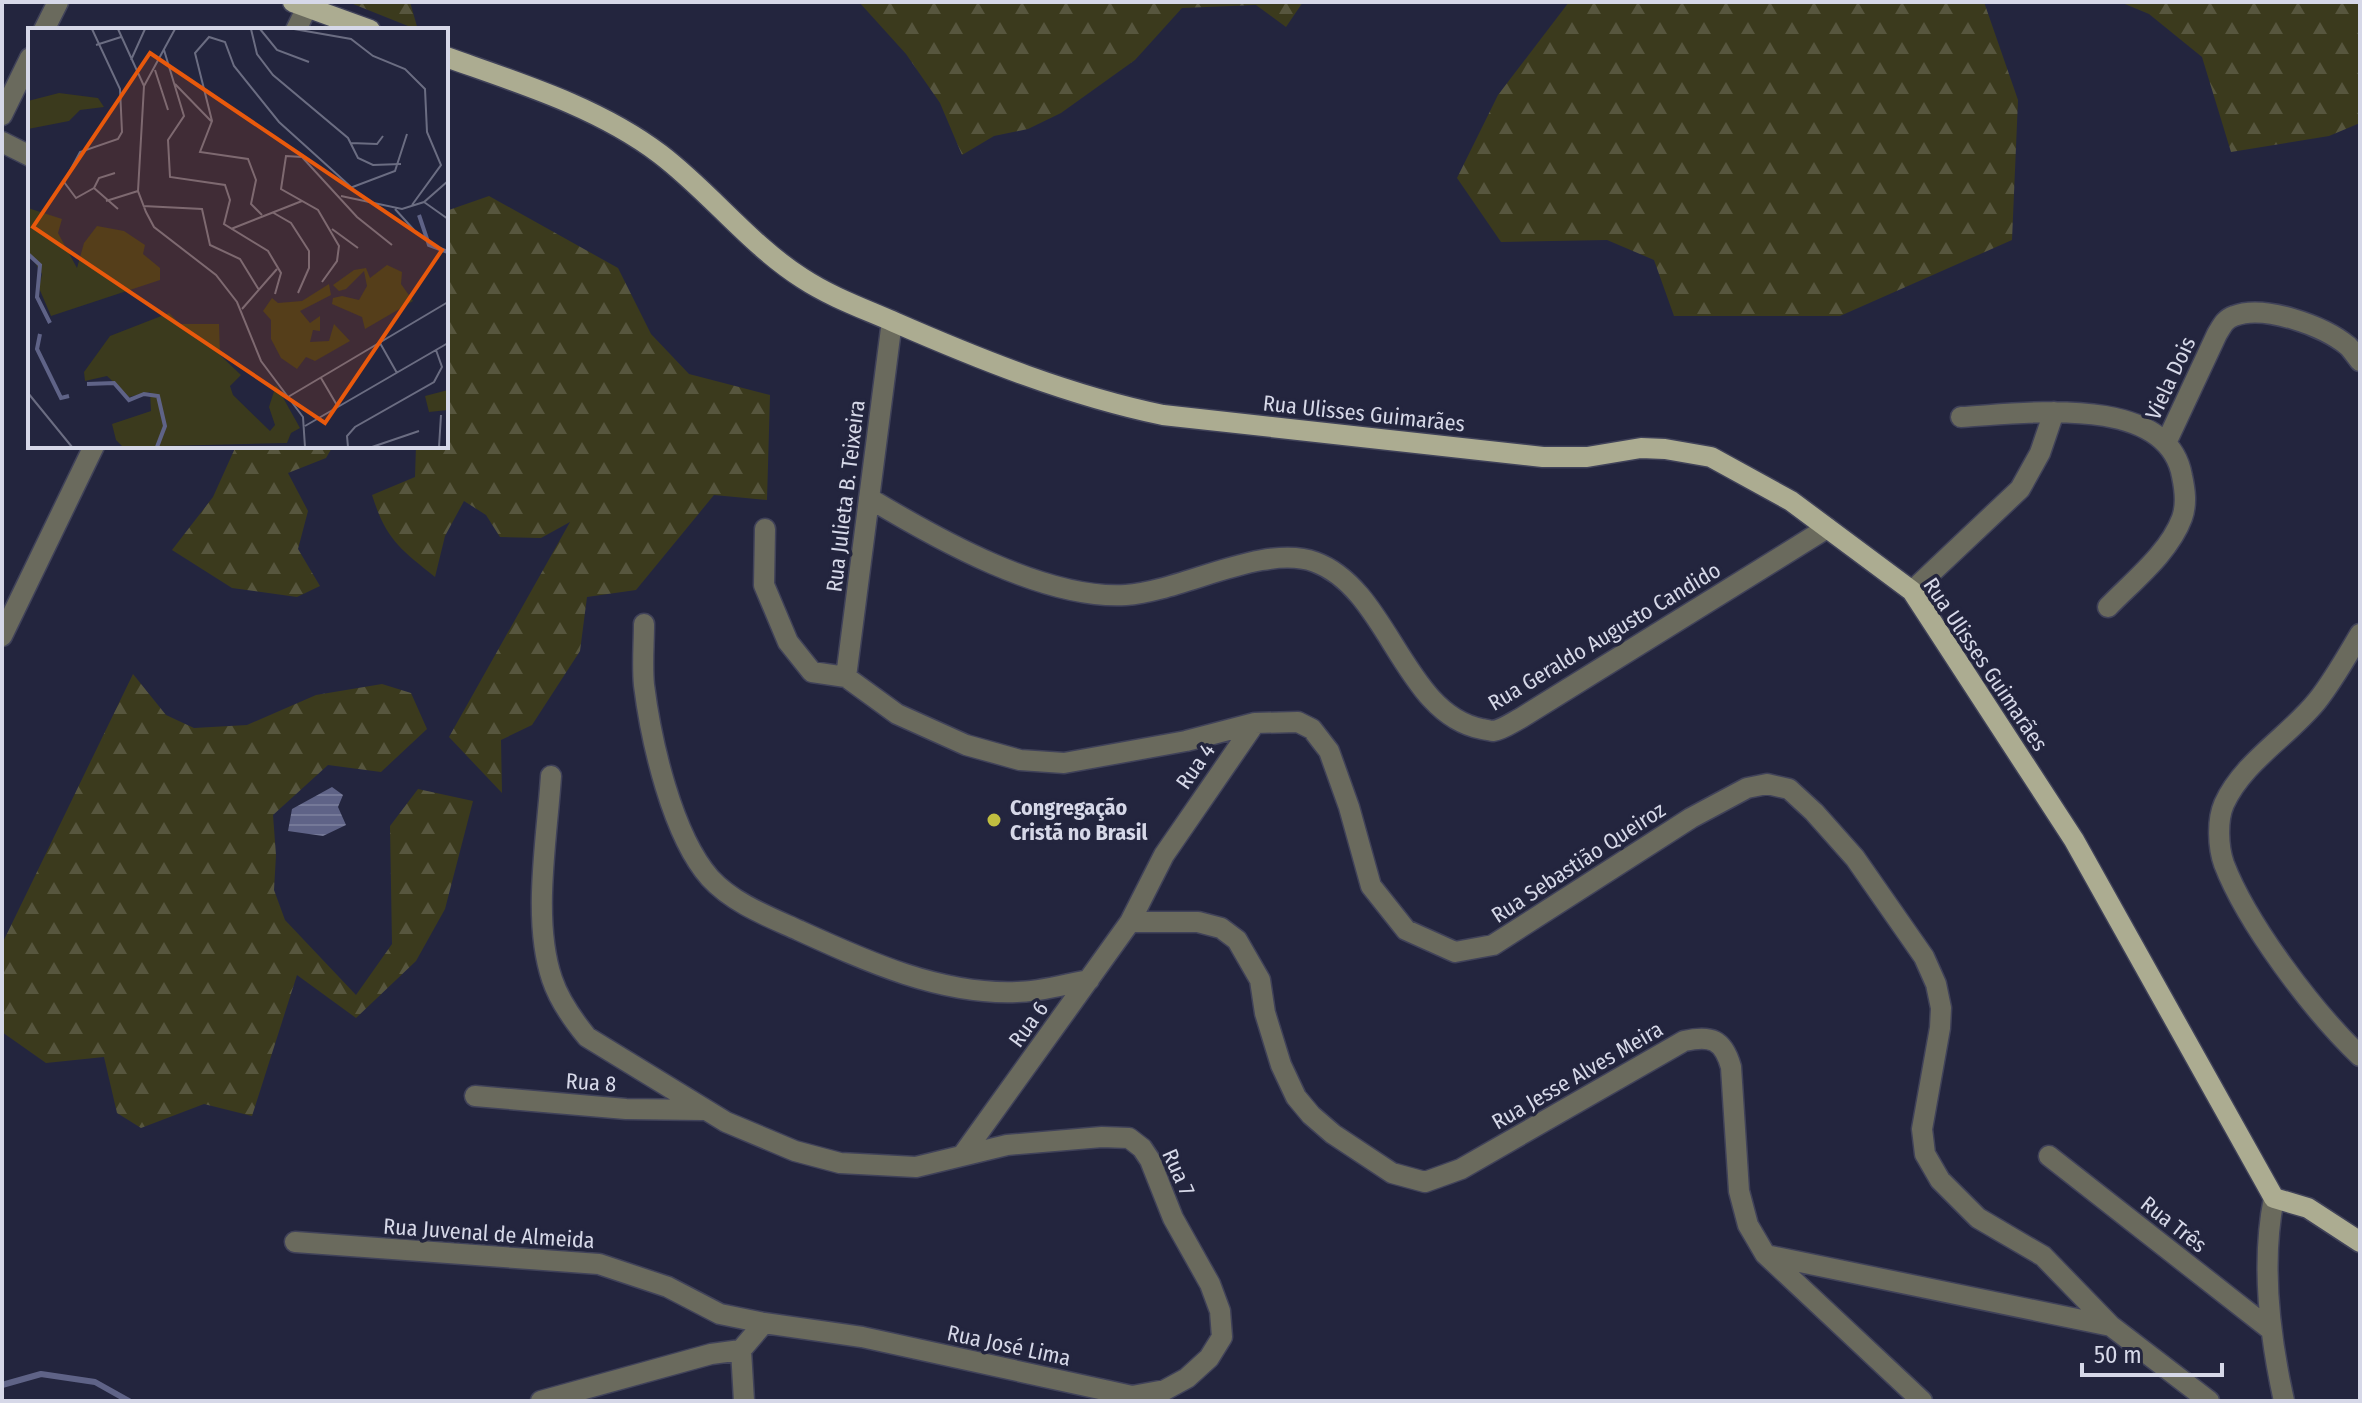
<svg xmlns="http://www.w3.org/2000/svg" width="2362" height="1403" font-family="'Fira Sans Condensed',sans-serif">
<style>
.forest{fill:url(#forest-firs)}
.water{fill:url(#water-rules)}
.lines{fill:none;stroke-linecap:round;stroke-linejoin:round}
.stream{stroke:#5f6387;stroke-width:6}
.minor-casing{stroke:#404259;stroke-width:23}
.major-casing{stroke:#404259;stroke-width:23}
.minor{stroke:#6a6a5d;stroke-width:20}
.major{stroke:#acac91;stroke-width:20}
.poi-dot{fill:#c0be40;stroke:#23253e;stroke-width:3}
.labels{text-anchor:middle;stroke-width:7;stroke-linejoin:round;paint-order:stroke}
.street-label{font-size:22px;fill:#d6d8e8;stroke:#23253e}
.poi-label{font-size:22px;font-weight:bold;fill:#d6d8e8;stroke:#23253e;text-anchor:start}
.inset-river{fill:none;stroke:#5f6387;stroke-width:4}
.inset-road{fill:none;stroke:#6b6d82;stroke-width:2}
.view{fill:#e8590c;fill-opacity:0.15;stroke:#e8590c;stroke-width:4}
.inset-edge{fill:none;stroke:#d6d8e8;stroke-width:4}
</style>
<defs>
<pattern id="forest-firs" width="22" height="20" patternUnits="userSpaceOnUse" patternTransform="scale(2)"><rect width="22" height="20" fill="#3b3a1d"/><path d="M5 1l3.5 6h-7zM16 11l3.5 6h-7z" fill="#57563e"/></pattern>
<pattern id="water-rules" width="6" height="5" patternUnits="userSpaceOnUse" patternTransform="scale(2)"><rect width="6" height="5" fill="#5f6387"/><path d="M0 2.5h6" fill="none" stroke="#757998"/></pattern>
</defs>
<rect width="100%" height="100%" fill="#23253e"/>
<!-- forest -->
<path class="forest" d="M348,2h62l8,28z
M859,2h444l-17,25 -30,-22 -74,3 -47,52 -74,53 -33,16 -34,7 -32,19 -22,-52 -34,-49z
M1569,2h415l34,98 -6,140 -172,76h-166l-20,-56 -47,-20 -106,2 -44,-64 41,-83z
M2120,2h240v121l-31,13 -98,16 -29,-95 -53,-43z
M489,196l129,72 33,66 38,40 81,21 -3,105 -53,-5 -78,95 -49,7 -7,54 -48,74 -31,15 1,53 -53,-56 121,-215 -29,16 -41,-1 -14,-22 -22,-14 -19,35 -10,41c-36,-29 -49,-38 -63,-82l43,-18 1,-31h30v-235z
M236,446h97l-7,12 -38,15 20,38 -10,38 22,37 -23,11 -65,-9 -60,-38 41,-53z
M133,674l33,41 28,13 53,-3 69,-30 66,-11 29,9 16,36 -46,43 -53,-7 -55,50 3,40 -2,35 11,30 71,75 36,-51 -2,-118 28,-37 55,12 -28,108 -29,52 -60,57 -59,-43 -45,141 -48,-12 -63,24 -24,-15 -13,-56 -58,6 -44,-31v-88z"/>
<!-- water -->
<path class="water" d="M332,787l11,8 -5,12 8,18 -23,11 -35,-5 4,-22z"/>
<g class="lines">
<!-- stream -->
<path class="stream" d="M2,1385l39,-11 54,8 34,19"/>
<defs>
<path id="minor" d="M44,30l14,-28
M296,30l11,-23
M2,115l28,-57
M2,142l28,14
M1961,417c61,-3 206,-25 221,59 3,14 5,28 0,42 -13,35 -49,63 -74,89
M2166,443l51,-109c5,-8 8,-15 17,-18 30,-12 90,10 114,30 4,4 8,10 12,15
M869,498c68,41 176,102 257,97 56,-4 138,-52 189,-33 74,27 88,152 167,167 1,0 10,2 11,2 9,-1 20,-9 28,-13l306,-190
M765,529l-1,56 24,57 24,30 34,5 51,37 69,31 54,15 44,3 122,-22 69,-18 43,-1 14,7 17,22 20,56 22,79 35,44 49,22 38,-7 198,-127 56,-30 20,-4 22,5 25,23 41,46 69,99 12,27 5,24 -1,20 -18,101 3,25 15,26 38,38 65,38 68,70 98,75
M1912,591l108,-102 20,-36 14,-41
M644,624c0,20 -2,41 0,61 7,56 28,150 66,193 23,25 57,38 88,52 68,31 142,65 219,62 23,0 49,-8 72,-12
M2360,634c-13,22 -27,47 -43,67 -28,35 -74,61 -93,103 -7,16 -6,43 0,60 23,60 89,147 136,192
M2,636l92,-190
M846,677l46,-356
M1130,922h68l23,6 16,12 23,40 5,33 16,52 15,32 15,18 22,19 59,39 33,9 36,-13 223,-128c27,-6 39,-2 47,26l8,124 9,34 17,29 157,147
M475,1096l151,13 77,1
M964,1153l166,-231 34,-67 91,-132
M2049,1156l222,174
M2274,1198c-13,64 -4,140 10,203
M295,1242l304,22 69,23 52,27 44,9 98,14 270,59 33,-6 22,-12 22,-20 13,-21 -2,-26 -10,-27 -37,-66 -23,-58 -8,-12 -13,-10 -27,-1 -95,8 -91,22 -76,-4 -45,-12 -69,-29 -139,-85c-14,-17 -28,-37 -35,-58 -20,-59 -5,-141 -1,-203
M1766,1255l345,71
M741,1350l3,51
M541,1401l170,-47 30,-4 23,-27"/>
<path id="major" d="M293,2l77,28
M446,57c73,26 152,50 214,97 50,38 89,90 142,124 29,19 60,30 92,44 87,38 177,74 269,93l380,42h44l54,-9 24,1 46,8 80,44 121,90 162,249 200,358 34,10 52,34"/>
</defs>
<!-- minor casing -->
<use href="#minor" class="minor-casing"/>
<!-- major casing -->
<use href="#major" class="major-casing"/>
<!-- minor -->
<use href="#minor" class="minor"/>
<!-- major -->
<use href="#major" class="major"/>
</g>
<!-- markers -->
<circle class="poi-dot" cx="994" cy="820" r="8"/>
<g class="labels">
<!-- street labels -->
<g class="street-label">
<text transform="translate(2170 378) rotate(-65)" y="8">Viela Dois</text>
<text transform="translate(1364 413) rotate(6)" y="8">Rua Ulisses Guimarães</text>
<text transform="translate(845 496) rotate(-83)" y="8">Rua Julieta B. Teixeira</text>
<text transform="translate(1604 636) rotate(-31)" y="8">Rua Geraldo Augusto Candido</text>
<text transform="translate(1986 664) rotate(56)" y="8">Rua Ulisses Guimarães</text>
<text transform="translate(1195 766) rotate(-55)" y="8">Rua 4</text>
<text transform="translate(1578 862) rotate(-33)" y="8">Rua Sebastião Queiroz</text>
<text transform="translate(1028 1024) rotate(-54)" y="8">Rua 6</text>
<text transform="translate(1577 1075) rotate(-30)" y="8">Rua Jesse Alves Meira</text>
<text transform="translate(591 1082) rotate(4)" y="8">Rua 8</text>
<text transform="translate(1179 1172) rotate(66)" y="8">Rua 7</text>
<text transform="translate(2174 1224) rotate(38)" y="8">Rua Três</text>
<text transform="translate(489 1233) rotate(4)" y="8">Rua Juvenal de Almeida</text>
<text transform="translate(1009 1345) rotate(12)" y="8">Rua José Lima</text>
</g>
<!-- poi labels -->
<g class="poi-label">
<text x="1010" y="815">Congregação<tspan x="1010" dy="25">Cristã no Brasil</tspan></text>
</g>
</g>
<!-- overview -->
<g transform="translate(28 28)">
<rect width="420" height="420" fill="#23253e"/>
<path d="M31,65l39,5 6,9 -24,3 -11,11 -41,8v-28zM0,180l34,11 -4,14 19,35 7,-25 13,-17 27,5 21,14 -2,9 17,14v12l-109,36 -12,-28 3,-14 -14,-22zM359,237l15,7 -1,12 12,17 -48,28 -3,-12 -30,-13 1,-6 9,-2 17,4 8,-14 -3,-15 -18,18 -7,2 -6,-6 21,-15 12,-2 4,10zM301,256l2,11 -31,16 10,12 10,-7v15l-7,-1 -3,12 19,-1 5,-17 16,17 -35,20 -9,-4 -9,12 -16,-11 -10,-19v-19l-8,-9 9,-13 6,5 24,-2zM141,285l11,11h39l1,31 21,20 -11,11 3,9 37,36 5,-6 -6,-18 7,-22 24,43 -9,5 -4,10 -164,4 -7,-7 -4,-16 39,-13 -1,-19 -21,5 -22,-21 -22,5 -1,-9 26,-36zM420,362v20l-19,2 -4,-16z" fill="#3b3a1d"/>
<path class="inset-river" d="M391,187l10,30 19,7M0,226l12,11 -3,32 13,26M12,306l-3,15 24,49 8,-2M59,356l27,-1 15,17 15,-6 14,2 7,30 -8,21"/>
<path class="inset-road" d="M64,1l28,60 2,43 -4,7 -38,13 -16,30 12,16 18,-10M90,1l26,57 -6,105 8,21 8,15 62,48 21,27 24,59 42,56 2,30M223,1l6,25 16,21 75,63 10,20 15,7 28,-1M232,1l17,21 32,12M266,1l57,10 22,17 32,13 20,20 2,43 14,33 -29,40M68,17l25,-8M136,22l20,66 -16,24 2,37 55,8 5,15 -6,24 44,27 13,22 -6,21M103,32l14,-31M127,42l13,40M147,56l36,37M116,58l31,-57M323,115l26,1 6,-8M87,145l-16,5 -5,10 24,21M322,160l45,-17 12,-37M313,168l61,13 22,-7 24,-21M78,173l32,-10M396,174l24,17M115,178l59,3 8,36 30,14 19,31M367,181l19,21M244,184l19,11 18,28v17l-11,25M234,187l-11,-11 5,-24 -8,-21 -48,-7 12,-31 -17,-68 14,-16 16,5 9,24 45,56 72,65M203,201l71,-28M304,201l26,19M294,254l15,-21 2,-15 -21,-36 -37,-21 5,-33 16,1 55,60 35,28M214,281l35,-40M352,315l17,30M293,350l17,29M0,365l44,54M260,369l160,-95M277,398l143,-83M320,419l-1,-11 8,-9 79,-45 8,-15 -6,-17M344,419l47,-16M411,419l2,-32"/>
<path class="view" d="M122,25l292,197 -117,173 -292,-196z"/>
<rect width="420" height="420" class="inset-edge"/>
</g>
<!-- border -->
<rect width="2362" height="1403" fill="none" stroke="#d6d8e8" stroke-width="8"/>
<!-- scale -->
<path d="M2082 1363v12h140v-12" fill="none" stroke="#d6d8e8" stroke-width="4"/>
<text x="2094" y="1363" font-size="24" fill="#d6d8e8" stroke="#23253e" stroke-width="6" paint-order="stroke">50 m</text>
</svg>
